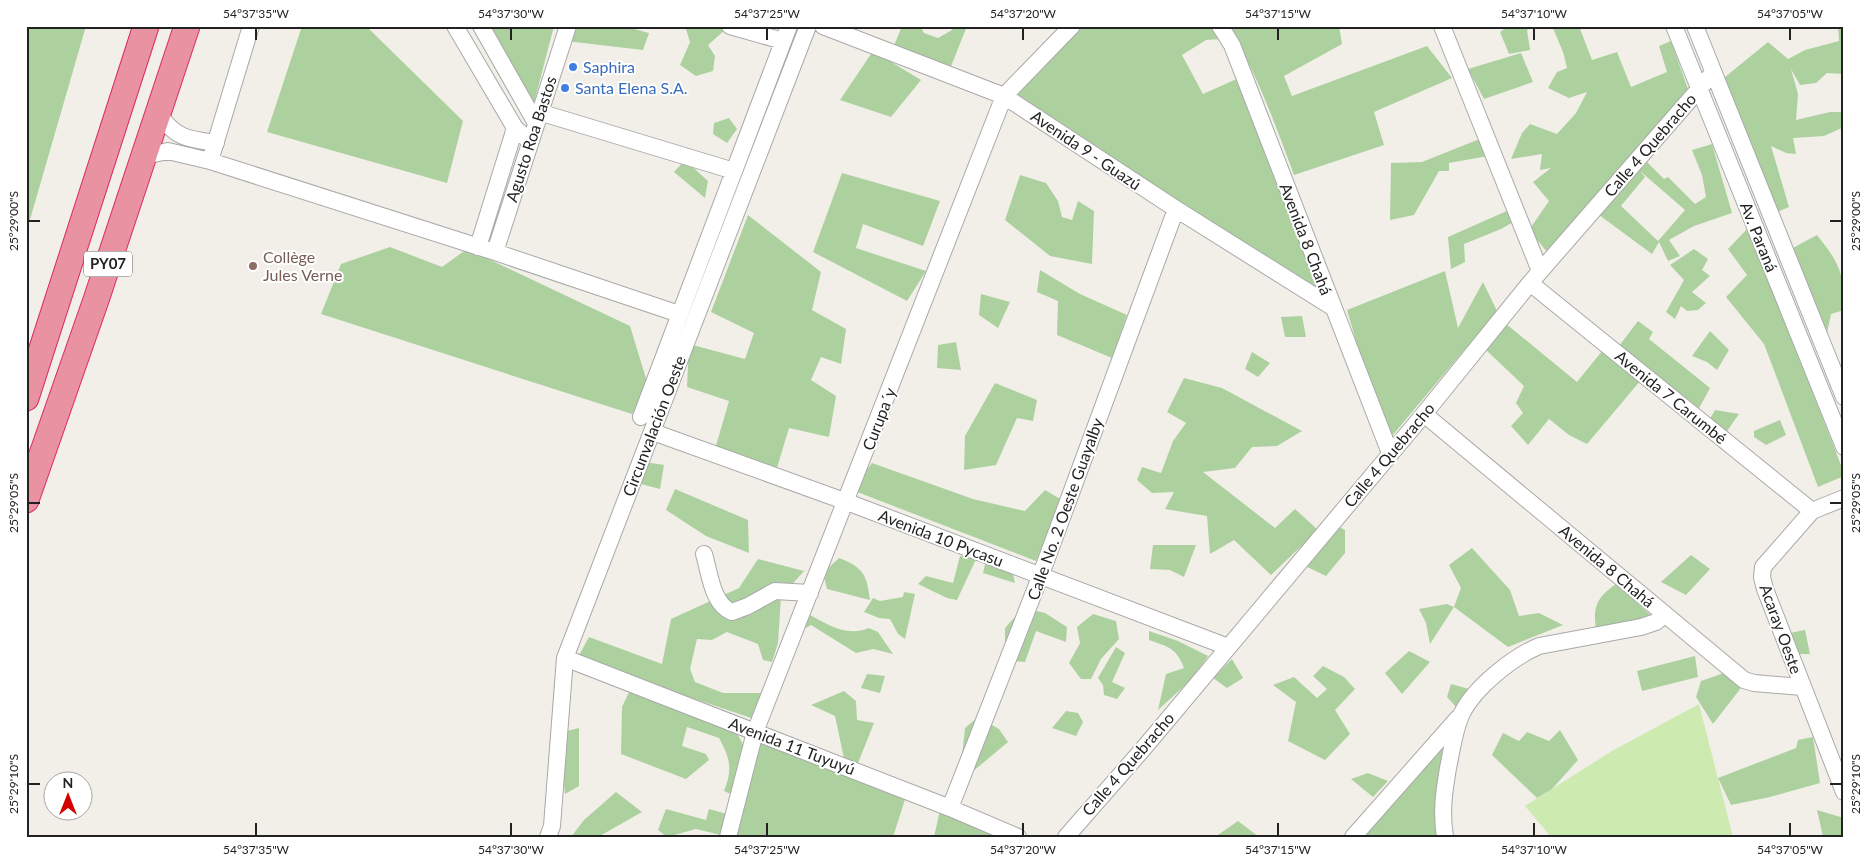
<svg xmlns="http://www.w3.org/2000/svg" width="1870" height="863" font-family="Lato,sans-serif">
<style>
.grass{fill:#cdebb0}
.forest{fill:#add19e;fill-rule:evenodd}
.lines{fill:none;stroke-linecap:round;stroke-linejoin:round}
.minor-casing{stroke:#a9a9a9;stroke-width:18}
.highway-casing{stroke:#dc2a67;stroke-width:27}
.minor{stroke:#fff;stroke-width:16}
.highway{stroke:#e892a2;stroke-width:25}
.ticks{fill:none;stroke:#222;stroke-width:2}
.shop-dot{fill:#3f7fe0;stroke:#fff;stroke-width:2}
.education-dot{fill:#8d6e63;stroke:#fff;stroke-width:2}
.labels{text-anchor:middle;stroke-width:4;stroke-linejoin:round;paint-order:stroke}
.shield{fill:#fff;stroke:#646464;stroke-width:1}
.shield-label{font-size:15px;font-weight:bold;fill:#222}
.shop-label{font-size:16px;fill:#366cbe;stroke:#fff;text-anchor:start}
.street-label{font-size:16px;fill:#222;stroke:#fff}
.education-label{font-size:16px;fill:#785e54;stroke:#fff;text-anchor:start}
.neatline{fill:none;stroke:#222;stroke-width:2}
.ticks-label{font-size:12px;text-anchor:middle;fill:#222}
</style>
<rect width="100%" height="100%" fill="#f2efe9"/>
<!-- grass -->
<path class="grass" d="M1699,704l34,133h-182l-26,-31 87,-55z"/>
<!-- forest -->
<path class="forest" d="M26,26h60l-59,204h-1z
M302,26h64l97,95 -16,62 -180,-51z
M489,26h65l-20,77z
M572,26h51l26,7 -6,17 -77,-9z
M685,26h31l9,4 -17,15 7,11 -2,15 -17,5 -16,-11 10,-23z
M902,26h18l4,7 14,5 14,-8 -1,-4h16l-17,43 -57,-21z
M1079,26h136l8,13 -17,1 -24,15 21,39 38,-17 83,217 -311,-195z
M1228,26h111l3,18 -58,32 8,20 135,-50 25,32 -78,34 10,33 -90,30c-19,-51 -37,-102 -66,-149z
M1508,26h29l-10,4 3,20 -21,4 -9,-22z
M1552,26h27l13,34 25,-8 14,35 36,-15 -8,-26 12,-5 17,48 -141,163 -18,-22 20,-29 -16,-19 18,-14 -11,2 2,-16 -31,5 11,-26 8,-9 27,10 19,-21 11,-21 -18,6 -21,-10 9,-16 10,-4 -4,-16z
M1838,26h6v48l-17,-1 -11,10 -16,2 -9,-16 7,25 -2,26 34,-8h14v15l-20,9 -31,2 3,16 -10,-1 -15,-7 18,61 -14,6 -49,-110 -1,-26 43,-35 20,17 17,-9 34,-9z
M873,51l48,29 -30,37 -51,-17z
M1521,53l12,29 -49,17 -16,-30z
M729,118l8,11 -10,14 -14,-9 1,-11z
M1487,136l1,20 -39,7v8h-10l-25,44 -24,5 1,-57 31,-1z
M1712,144l20,69 -38,13 -25,14 11,16 -12,5 -9,-19 -7,12 -57,-42 49,-53 20,20 4,-2 27,27 11,-7 -4,-22 -10,-25zM1640,171l45,39 -27,31 -37,-35 24,-29z
M685,160l23,21 -3,17 -31,-26z
M842,173l98,28 -17,45 -60,-22 -7,24 70,23 -19,30 -94,-49z
M1020,175l26,8 12,18 4,16 10,3 6,-19 16,10 -2,53 -42,-8 -45,-36z
M1509,210l6,11 -14,8 -37,15 1,18 -14,7 -3,-32z
M748,215l73,57 -9,38 34,19 -5,35 -20,-7 -10,23 25,16 -7,41 -40,-9 -13,43 -61,-22 14,-48 -42,-14 2,-43 56,15 9,-26 -43,-21z
M1749,227l95,246v3l-26,11 -54,-143 -38,-47 21,-22 -19,-26z
M1817,235c23,29 27,38 27,75l-13,4 -7,34 -33,-99z
M390,247l52,20 25,-18 163,77 18,59 -16,29 -311,-100 20,-50z
M1694,249l14,10 -6,11 8,6 -18,16 14,11 -8,7 -11,1 -6,-5 -6,13 -9,-7 18,-32 -14,-15z
M1040,270l40,24 47,21 -15,43 -55,-23 1,-34 -21,-9z
M1445,271l13,57 25,-46 14,29 -111,132 -39,-133z
M981,294l29,8 -12,26 -19,-13z
M1302,316l4,21h-21l-4,-20z
M1638,321l15,11 -4,7 61,49 -13,24 -78,-66z
M1505,323l72,59 30,-37 34,35 -54,64 -18,-9 -20,-16 -21,26 -17,-19 12,-13 -7,-10 8,-17 -38,-36z
M1710,331l19,19 -12,20 -10,-8 -15,-6z
M956,342l5,28 -24,-2 1,-23z
M1252,352l18,11 -12,14 -13,-8z
M1184,378l38,10 80,43 -25,15 -25,1 -17,21 -32,4 72,56 20,-19 23,21 -47,45 -37,-35 -24,14 -3,-38 -42,-7 9,-17 -22,1 -15,-13 5,-13 19,6 12,-32 13,-18 -19,-11z
M995,383l42,17 -4,21 -16,-3 -21,47 -32,5 1,-34z
M1715,410l24,4 -14,20 -17,-12z
M1780,420l6,15 -20,10 -12,-8v-6z
M645,462l19,3 -4,24 -23,-6z
M872,463l101,36 52,12 20,-21 17,10 -26,61 -184,-71z
M675,489l73,31 1,33 -43,-17 -40,-26z
M1336,525l9,5v23l-19,23 -23,-11z
M1153,545h43l-12,32 -14,-7 -20,-1z
M1472,548l38,42 9,26 20,-3 24,12 -55,22 -54,-40 -24,37 -4,-21 -7,-14 28,-5 7,3 7,-19 -12,-23z
M978,555l-21,45 -10,-2 -29,-14 8,-8 27,7 7,-27z
M1691,555l19,14 -24,26 -25,-13z
M839,558c25,9 28,18 31,42l-43,-11 -4,-16z
M758,559l46,12 -23,26 -3,46 -6,19 -9,-2 -5,-16 -31,-12 -15,8 -15,-1 -7,30 5,13 28,11h41l-7,27 -180,-61 12,-22 73,27 9,-45 68,-31z
M985,564l28,10 2,9 -32,-10z
M1616,584l39,35 -59,11c-3,-23 0,-32 20,-46z
M904,592l11,2 -10,45 -7,-5 -8,-15 -11,-1 -15,-6 9,-14 7,3 23,-4z
M1023,608l22,5 22,14 -1,15 -30,-11 -11,31 -14,-1 -6,-14v-19z
M808,614c21,11 38,23 61,14l9,4 15,22 -20,-5 -17,4 -45,-28 -12,7z
M1093,614l23,7 3,18 -18,20 -10,20h-10l-12,-16 11,-20 -3,-16z
M1805,630l5,24h-16l-4,-21z
M1149,631l29,10 30,15 -16,23 -34,31 8,-36 18,-6c-8,-21 -16,-21 -35,-28z
M1116,647l9,6 -13,29 13,6 -8,11 -13,-4 -1,-10 -5,-7z
M1409,651l21,11 -28,32 -17,-21z
M1695,656l3,21 -56,14 -5,-20z
M1232,659l11,19 -16,10 -14,-10z
M1323,666l21,11 11,12 -20,21 15,24 -25,26 -37,-19 8,-39 -23,-17 21,-8 23,21 10,-9 -14,-13z
M1724,673l20,11 -31,40 -17,-27 5,-16z
M867,674l18,2 -5,17 -19,-5z
M1451,684l18,5 -12,19 -10,-11z
M630,690l107,43 12,23 -16,39 -9,-4c9,-22 6,-33 -5,-53l-32,-11 -5,19 24,8 3,6 -23,19 -65,-25 1,-47z
M844,691l12,10 1,19 17,3 -18,45 -11,-5 -10,-47 -24,-11z
M1066,711l12,2 5,9 -7,14 -24,-8z
M978,717l21,12 9,13 -37,31 -9,-17 3,-28z
M579,728v58l-14,8 -6,-61z
M1560,730l18,30 -26,29 -15,9 -45,-43 11,-22 16,8 8,-9 22,9z
M1447,732l-4,105h-86z
M1813,737l7,46 -50,14 -39,8 -13,-27 78,-30 2,-8z
M757,739l151,51 -15,47h-161z
M1368,773l20,8 -15,16 -22,-18z
M616,792l26,20 -44,25h-27l13,-17z
M666,809l40,11 3,-11 18,5 -2,22 -29,-7 -29,8 -9,-7z
M940,810l64,27h-70z
M1817,810l27,8v19h-21z
M1238,821l21,16h-44z"/>
<g class="lines">
<defs>
<path id="minor" d="M455,26l60,102 10,9 6,2
M481,26l55,97
M730,26l53,15
M823,26l181,70 172,113 156,98
M1220,26l12,19 158,408
M1442,26l98,245
M1674,26l170,421
M1695,26l149,371
M539,112l195,59
M158,113c17,25 29,26 58,30
M144,156l24,-5 42,10 285,91 184,62
M210,161l41,-135
M478,247l37,-119
M495,252l73,-226
M1530,283l282,228
M1424,414l320,266 10,3 48,4
M641,417l148,-391
M653,432l194,70 381,145
M1844,498l-32,13 -49,56 -1,10 3,12 79,203
M704,554c6,20 8,50 28,58l16,-6 27,-15 35,2
M565,658l385,150 68,29
M950,808l90,-231 136,-368
M548,837l4,-11 13,-168 243,-632
M728,837l27,-105 249,-636 68,-70
M1066,837l77,-88 281,-335 106,-131 183,-210
M1353,837l105,-119
M1445,837c-4,-25 -1,-45 3,-69 4,-18 6,-38 14,-55 13,-26 51,-56 77,-67l102,-19 15,-5 9,-8"/>
<path id="highway" d="M26,398l120,-372
M26,500l70,-200 91,-274"/>
</defs>
<!-- minor casing -->
<use href="#minor" class="minor-casing"/>
<!-- highway casing -->
<use href="#highway" class="highway-casing"/>
<!-- minor -->
<use href="#minor" class="minor"/>
<!-- highway -->
<use href="#highway" class="highway"/>
</g>
<!-- ticks -->
<path class="ticks" d="M256,28v12M511,28v12M767,28v12M1023,28v12M1278,28v12M1534,28v12M1790,28v12M28,221h12M1830,221h12M28,503h12M1830,503h12M28,784h12M1830,784h12M256,823v13M511,823v13M767,823v13M1023,823v13M1278,823v13M1534,823v13M1790,823v13"/>
<!-- markers -->
<g class="shop-dot">
<circle cx="573" cy="67" r="5"/>
<circle cx="565" cy="88" r="5"/>
</g>
<circle class="education-dot" cx="253" cy="266" r="5"/>
<g class="labels">
<!-- shield labels -->
<rect class="shield" x="84" y="251.5" width="48" height="25" rx="4"/>
<g class="shield-label">
<text x="108" y="269">PY07</text>
</g>
<!-- shop labels -->
<g class="shop-label">
<text x="583" y="73">Saphira</text>
<text x="575" y="94">Santa Elena S.A.</text>
</g>
<!-- street labels -->
<g class="street-label">
<text transform="translate(531 139) rotate(-72)" y="6">Agusto Roa Bastos</text>
<text transform="translate(1650 145) rotate(-49)" y="6">Calle 4 Quebracho</text>
<text transform="translate(1086 150) rotate(34)" y="6">Avenida 9 - Guazú</text>
<text transform="translate(1759 237) rotate(68)" y="6">Av. Paraná</text>
<text transform="translate(1306 239) rotate(69)" y="6">Avenida 8 Chahá</text>
<text transform="translate(1671 397) rotate(39)" y="6">Avenida 7 Carumbé</text>
<text transform="translate(879 419) rotate(-69)" y="6">Curupa´y</text>
<text transform="translate(654 426) rotate(-69)" y="6">Circunvalación Oeste</text>
<text transform="translate(1389 455) rotate(-50)" y="6">Calle 4 Quebracho</text>
<text transform="translate(1065 509) rotate(-70)" y="6">Calle No. 2 Oeste Guayalby</text>
<text transform="translate(941 538) rotate(21)" y="6">Avenida 10 Pycasu</text>
<text transform="translate(1607 566) rotate(40)" y="6">Avenida 8 Chahá</text>
<text transform="translate(1781 629) rotate(70)" y="6">Acaray Oeste</text>
<text transform="translate(792 746) rotate(21)" y="6">Avenida 11 Tuyuyú</text>
<text transform="translate(1128 764) rotate(-49)" y="6">Calle 4 Quebracho</text>
</g>
<!-- education labels -->
<g class="education-label">
<text x="263" y="263">Collège<tspan x="263" dy="18">Jules Verne</tspan></text>
</g>
</g>
<!-- border -->
<rect width="1870" height="863" fill="none" stroke="#ffffff" stroke-width="55"/>
<!-- north arrow -->
<g transform="translate(68 796)"><circle r="24" fill="#ffffff" stroke="#a7a7a7"/>
<path d="M0-4L9 19L0 12L-9 19Z" fill="#d40000"/>
<text y="-8" font-size="14" font-weight="bold" text-anchor="middle" fill="#222222">N</text>
</g>
<rect x="28" y="28" width="1814" height="808" class="neatline"/>
<g class="ticks-label">
<text x="256" y="18">54°37'35"W</text>
<text x="511" y="18">54°37'30"W</text>
<text x="767" y="18">54°37'25"W</text>
<text x="1023" y="18">54°37'20"W</text>
<text x="1278" y="18">54°37'15"W</text>
<text x="1534" y="18">54°37'10"W</text>
<text x="1790" y="18">54°37'05"W</text>
<text transform="translate(14 221) rotate(-90)" y="4">25°29'00"S</text>
<text transform="translate(1856 221) rotate(-90)" y="4">25°29'00"S</text>
<text transform="translate(14 503) rotate(-90)" y="4">25°29'05"S</text>
<text transform="translate(1856 503) rotate(-90)" y="4">25°29'05"S</text>
<text transform="translate(14 784) rotate(-90)" y="4">25°29'10"S</text>
<text transform="translate(1856 784) rotate(-90)" y="4">25°29'10"S</text>
<text x="256" y="854">54°37'35"W</text>
<text x="511" y="854">54°37'30"W</text>
<text x="767" y="854">54°37'25"W</text>
<text x="1023" y="854">54°37'20"W</text>
<text x="1278" y="854">54°37'15"W</text>
<text x="1534" y="854">54°37'10"W</text>
<text x="1790" y="854">54°37'05"W</text>
</g>
</svg>
